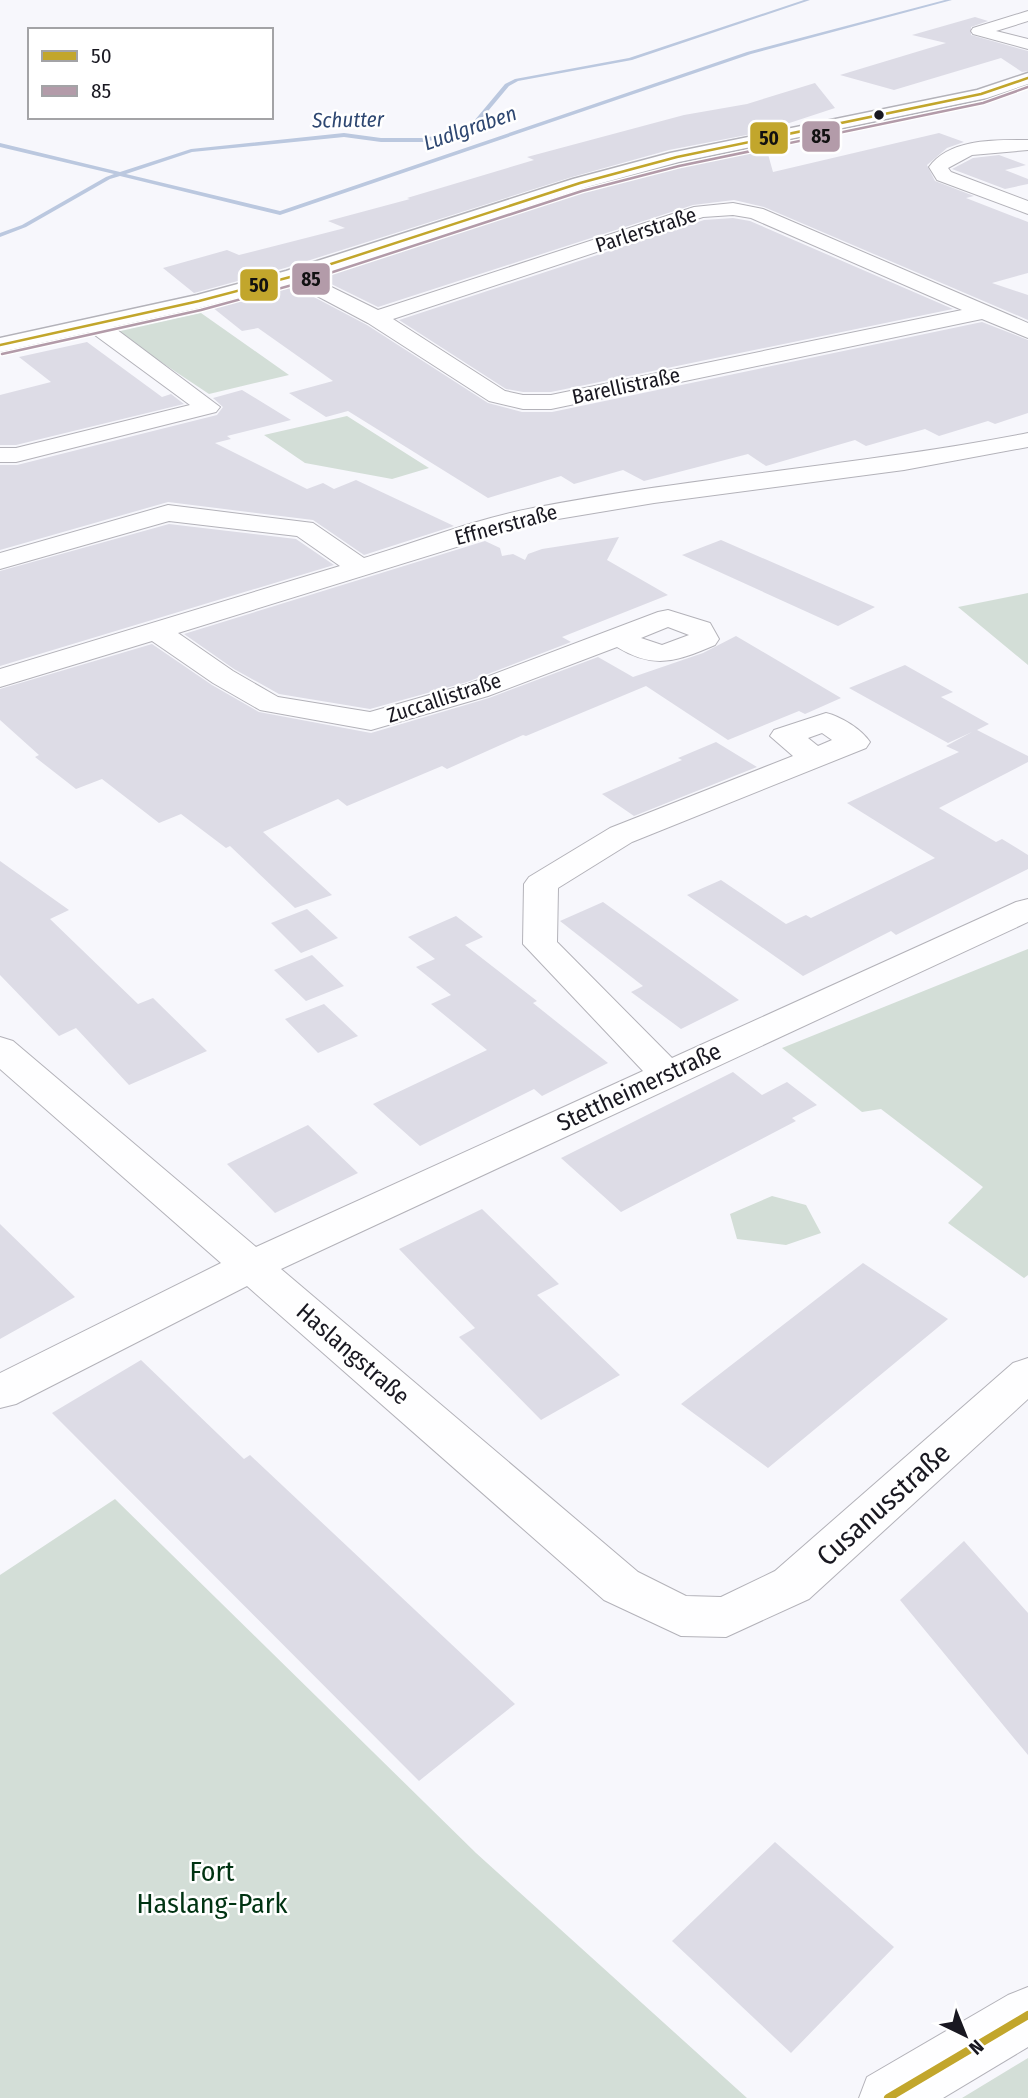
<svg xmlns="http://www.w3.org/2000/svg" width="1028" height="2098" font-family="'Fira Sans Condensed',sans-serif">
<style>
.green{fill:#d3ded7}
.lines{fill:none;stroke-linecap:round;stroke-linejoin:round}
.stream{fill:#bbc8df;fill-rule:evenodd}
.building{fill:#dddce6}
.minor-casing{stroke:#b3b2b9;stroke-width:2}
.tertiary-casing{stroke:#b3b2b9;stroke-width:3}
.minor{fill:#fefeff;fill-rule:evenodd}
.tertiary{fill:#fefeff;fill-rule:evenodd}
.bus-1-far1-casing{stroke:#fff;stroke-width:5}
.bus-1-casing{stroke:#fff;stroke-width:13}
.bus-2-casing{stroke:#fff;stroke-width:5}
.bus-1-far1{stroke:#c2a62c;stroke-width:2.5}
.bus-1{stroke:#c2a62c;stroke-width:8}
.bus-2{stroke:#b39ba9;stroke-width:2.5}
.bus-dot{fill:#191821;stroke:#fff;stroke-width:2.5}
.labels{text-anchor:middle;stroke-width:5;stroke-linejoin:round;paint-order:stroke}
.far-water-label{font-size:21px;font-style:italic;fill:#2e4771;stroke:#fff}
.far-street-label{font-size:21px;fill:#191821;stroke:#fff}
.street-label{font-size:24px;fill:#191821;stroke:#fff}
.near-street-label{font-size:28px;fill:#191821;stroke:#fff}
.near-park-label{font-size:28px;fill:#003312;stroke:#fff}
.line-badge{stroke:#fff;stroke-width:2.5}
.pale-badge-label{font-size:19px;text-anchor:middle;font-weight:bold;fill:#111}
</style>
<rect width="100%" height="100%" fill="#f7f7fc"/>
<!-- green -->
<path class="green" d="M201,313l88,62 -80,19 -93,-62z
M347,416l82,52 -37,11 -87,-16 -41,-28z
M1028,593v72l-70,-58z
M1028,949v326l-4,3 -76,-55 35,-36 -102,-78 -19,3 -80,-64z
M772,1196l34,9 15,28 -35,12 -49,-6 -7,-25z
M115,1499l361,354 271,245h-747v-523z
M1028,2058v40h-66z"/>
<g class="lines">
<!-- stream -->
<path class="stream" d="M804,0h6l-178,60 -114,21 -9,5 -31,37 -18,11 -36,8h-43l-37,-5 -152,15 -66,22 154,37 467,-159 198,-52h7l-201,54 -471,161 -160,-39 -10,3 -84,48 -26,10v-4l22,-8 84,-48 8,-3 -114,-27v-4l120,29 71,-23 153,-16 37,5h43l34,-7 16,-10 31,-37 10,-5 114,-21z"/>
</g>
<!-- building -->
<path class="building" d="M975,17l13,4 -17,6v8l57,16v20l-6,1 -21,-14 -107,32 -54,-15 106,-32 -34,-8z
M815,83l20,25 -73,24 -93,18 -97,27 -287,91 -91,25 -31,-25 64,-18 12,5 106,-27 -17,-7 82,-22 -3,-1 127,-38 -7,-3 157,-42 63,-11z
M939,133l25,9 -17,6 -20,17 8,16 39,15 -8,2 62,24v51l-36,10 36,12v25l-264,-113 -30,-7 -41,5 -315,102 -59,-29 269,-88 92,-25 86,-18 7,25z
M999,155l27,10 -21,5 23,9v5l-23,5 -53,-20 21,-11z
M733,218l17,3 203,88 -402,83h-28l-17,-3 -107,-69 305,-100z
M293,286l74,39 121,78 34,9h30l430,-90 46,18v73l-33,11 -7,-3 -49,15 -14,-7 -59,17 -11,-6 -89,26 -18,-12 -104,27 -21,-11 -49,14 -13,-8 -73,22 -140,-87 -22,6 -37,-24 44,-12 -75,-53 -16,3 -30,-24z
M87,342l75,55 9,-3 13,10 -168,41h-16v-50l51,-13 -32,-25z
M242,390l49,30 -64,16 4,3 -16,4 92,46 16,-6 11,6 22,-9 98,46 -90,29 -51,-35 -145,-18 -168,48v-85h17l200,-50 6,-8 -10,-9z
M169,524l127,15 38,26 -334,101v-95z
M619,537l-12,23 61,35 -106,42 9,5 -104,40 -97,27 -91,-15 -45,-25 -50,-35 301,-93 15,7 2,8 11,-2 12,6 3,-6 14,-5z
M721,540l154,67 -37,19 -156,-71z
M736,636l105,62 -36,16 -6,-3 -71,29 -82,-54 -120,50 -3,-1 -76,34 -5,-3 -95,40 -9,-7 -75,33 69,63 -37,13 -65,-62 -4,2 -45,-34 -22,9 -57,-44 -26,10 -41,-32 4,-2 -39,-35v-31l152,-45 60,41 47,27 112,21 118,-35 109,-41 35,20 70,-24z
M905,665l48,27 -12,5 48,27 -12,6 51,26v6l-89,46 57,34 6,-3 26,16v14l-132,66 -5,-4 -88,45 -116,-81 34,-15 65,44 20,-9 5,3 124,-60 -88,-55 112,-51 -13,-6 26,-14 -24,11 -99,-55z
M716,742l41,25 -123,49 -32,-22 80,-34 -4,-2z
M0,861l69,49 -19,9 88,85 15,-6 54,53 -78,34 -53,-57 -17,8 -59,-61z
M603,902l136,98 -58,29 -50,-37 12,-6 -83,-65z
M307,909l31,29 -37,15 -30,-30z
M456,916l27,21 -18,8 72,56 -4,2 75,60 -66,33 -8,-7 -114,57 -47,-42 114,-54 -56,-46 20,-9 -35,-28 19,-8 -27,-22z
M312,955l32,31 -38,15 -32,-31z
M324,1004l34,32 -40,17 -33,-34z
M733,1072l29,23 25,-13 30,23 -25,13 4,3 -175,91 -60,-54z
M308,1125l50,48 -83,40 -48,-49z
M482,1209l77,75 -22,11 83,80 -79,45 -82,-83 16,-9 -76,-79z
M0,1224l75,73 -75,42z
M863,1263l85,56 -180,149 -87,-64z
M141,1360l103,99 6,-4 265,249 -96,77 -367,-368z
M964,1541l64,72v142l-128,-155z
M775,1842l119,105 -103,106 -119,-112z"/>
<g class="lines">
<defs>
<path id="minor" d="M1028,11v10l-32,10 32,8v10l-55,-15 -2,-3 2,-3z
M1028,140v10l-56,5 -24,13 3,4 77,29v13l-91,-34 -8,-13c21,-29 67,-27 99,-27z
M733,203l30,6 265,114v15l-46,-19 -431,90h-28l-34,-8 -121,-78 -81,-43 -3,-4 3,-4h14l77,38 316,-103zM733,215l18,3 211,92 -411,85h-28l-18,-4 -112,-72 310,-102z
M96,318l8,2 116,87 -4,5 -200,50h-16v-14h16l174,-43 -102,-75 -3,-5 3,-5z
M1028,433v14l-124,23 -250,33 -120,20 -356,110 55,38 45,26 92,15 98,-28 190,-72 10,-2 42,13 9,16 -4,6c-37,16 -61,25 -98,2l-129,49 -117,34 -111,-20 -47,-27 -61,-42 -152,46v-18l340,-103 -43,-30 -128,-15 -169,48v-16l168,-48 145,18 51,35c56,-17 112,-39 169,-50 164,-32 331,-43 495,-75zM668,627l21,8 -27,10 -21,-7z
M826,713c16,4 35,16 44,29l-4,6 -234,94 -74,46 -1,54 115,116 344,-156 12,-3v23l-747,347 357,303 48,24 35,1 54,-26 238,-208 15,-5v41l-219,200 -83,38 -45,-1 -77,-36 -357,-314 -231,118 -16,4v-35l221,-110 -221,-194v-32l13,4 243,206 387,-176 -120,-127 1,-60 5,-7 81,-49 183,-72 -23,-20 4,-6zM822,733l10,7 -14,6 -10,-8z
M1028,1987v60l-85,51h-84l8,-21 141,-82z"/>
<path id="tertiary" d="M1028,73v11l-41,14 -308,64 -92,25 -285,94 -103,27 -199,44v-14l197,-43 89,-24 287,-92 97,-26 307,-63z"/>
</defs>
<!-- minor casing -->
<use href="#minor" class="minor-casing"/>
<!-- tertiary casing -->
<use href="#tertiary" class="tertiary-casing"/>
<!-- minor -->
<use href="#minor" class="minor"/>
<!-- tertiary -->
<use href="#tertiary" class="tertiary"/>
<defs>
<path id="bus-1-far1" d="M0,345l199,-44 95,-25 286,-93 97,-26 304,-63 47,-16"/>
<path id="bus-1" d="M888,2098l140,-83"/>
<path id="bus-2" d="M2,354l199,-44 95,-26 286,-93 97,-25 304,-63 45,-16"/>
</defs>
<!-- bus-1-far1 casing -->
<use href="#bus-1-far1" class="bus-1-far1-casing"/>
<!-- bus-1 casing -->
<use href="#bus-1" class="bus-1-casing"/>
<!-- bus-2 casing -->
<use href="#bus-2" class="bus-2-casing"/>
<!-- bus-1-far1 -->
<use href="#bus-1-far1" class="bus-1-far1"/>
<!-- bus-1 -->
<use href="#bus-1" class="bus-1"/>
<!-- bus-2 -->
<use href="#bus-2" class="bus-2"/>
</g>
<!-- markers -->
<circle class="bus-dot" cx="879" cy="115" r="6"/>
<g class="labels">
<!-- far-water labels -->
<g class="far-water-label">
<text transform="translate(348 120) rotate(-1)" y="7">Schutter</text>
<text transform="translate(470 128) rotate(-19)" y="7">Ludlgraben</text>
</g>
<!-- far-street labels -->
<g class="far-street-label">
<text transform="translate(646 230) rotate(-18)" y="7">Parlerstraße</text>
<text transform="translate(626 386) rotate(-12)" y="7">Barellistraße</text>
<text transform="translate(506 525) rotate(-15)" y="7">Effnerstraße</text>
<text transform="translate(444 698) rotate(-18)" y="7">Zuccallistraße</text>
</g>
<!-- street labels -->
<g class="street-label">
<text transform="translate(639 1087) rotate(-25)" y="8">Stettheimerstraße</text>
<text transform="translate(353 1354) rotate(41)" y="8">Haslangstraße</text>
</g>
<!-- near-street labels -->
<g class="near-street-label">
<text transform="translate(883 1504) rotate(-42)" y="10">Cusanusstraße</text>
</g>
<!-- near-park labels -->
<g class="near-park-label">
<text x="212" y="1881">Fort<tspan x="212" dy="32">Haslang-Park</tspan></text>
</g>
</g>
<g class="line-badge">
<rect x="801" y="120" width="40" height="33" rx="7" fill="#b39ba9"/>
<rect x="749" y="121" width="40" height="34" rx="7" fill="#c2a62c"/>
<rect x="291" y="262" width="40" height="34" rx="7" fill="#b39ba9"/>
<rect x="239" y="268" width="40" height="34" rx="7" fill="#c2a62c"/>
</g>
<g class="pale-badge-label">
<text x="821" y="143">85</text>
<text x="769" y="145">50</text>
<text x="311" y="286">85</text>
<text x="259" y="292">50</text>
</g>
<!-- legend -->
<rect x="28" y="28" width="245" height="91" fill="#ffffff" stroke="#a3a3a6" stroke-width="2"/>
<rect x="42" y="51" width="35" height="10" fill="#c2a62c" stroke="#a3a3a6" stroke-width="2"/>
<text x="91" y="63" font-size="21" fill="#191821">50</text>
<rect x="42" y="86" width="35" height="10" fill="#b39ba9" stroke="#a3a3a6" stroke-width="2"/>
<text x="91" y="98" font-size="21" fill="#191821">85</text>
<!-- north arrow -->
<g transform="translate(965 2035) rotate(137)" stroke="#ffffff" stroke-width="5" paint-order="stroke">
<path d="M0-5L12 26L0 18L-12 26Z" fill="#191821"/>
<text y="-10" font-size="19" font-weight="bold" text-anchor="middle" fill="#191821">N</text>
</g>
</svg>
